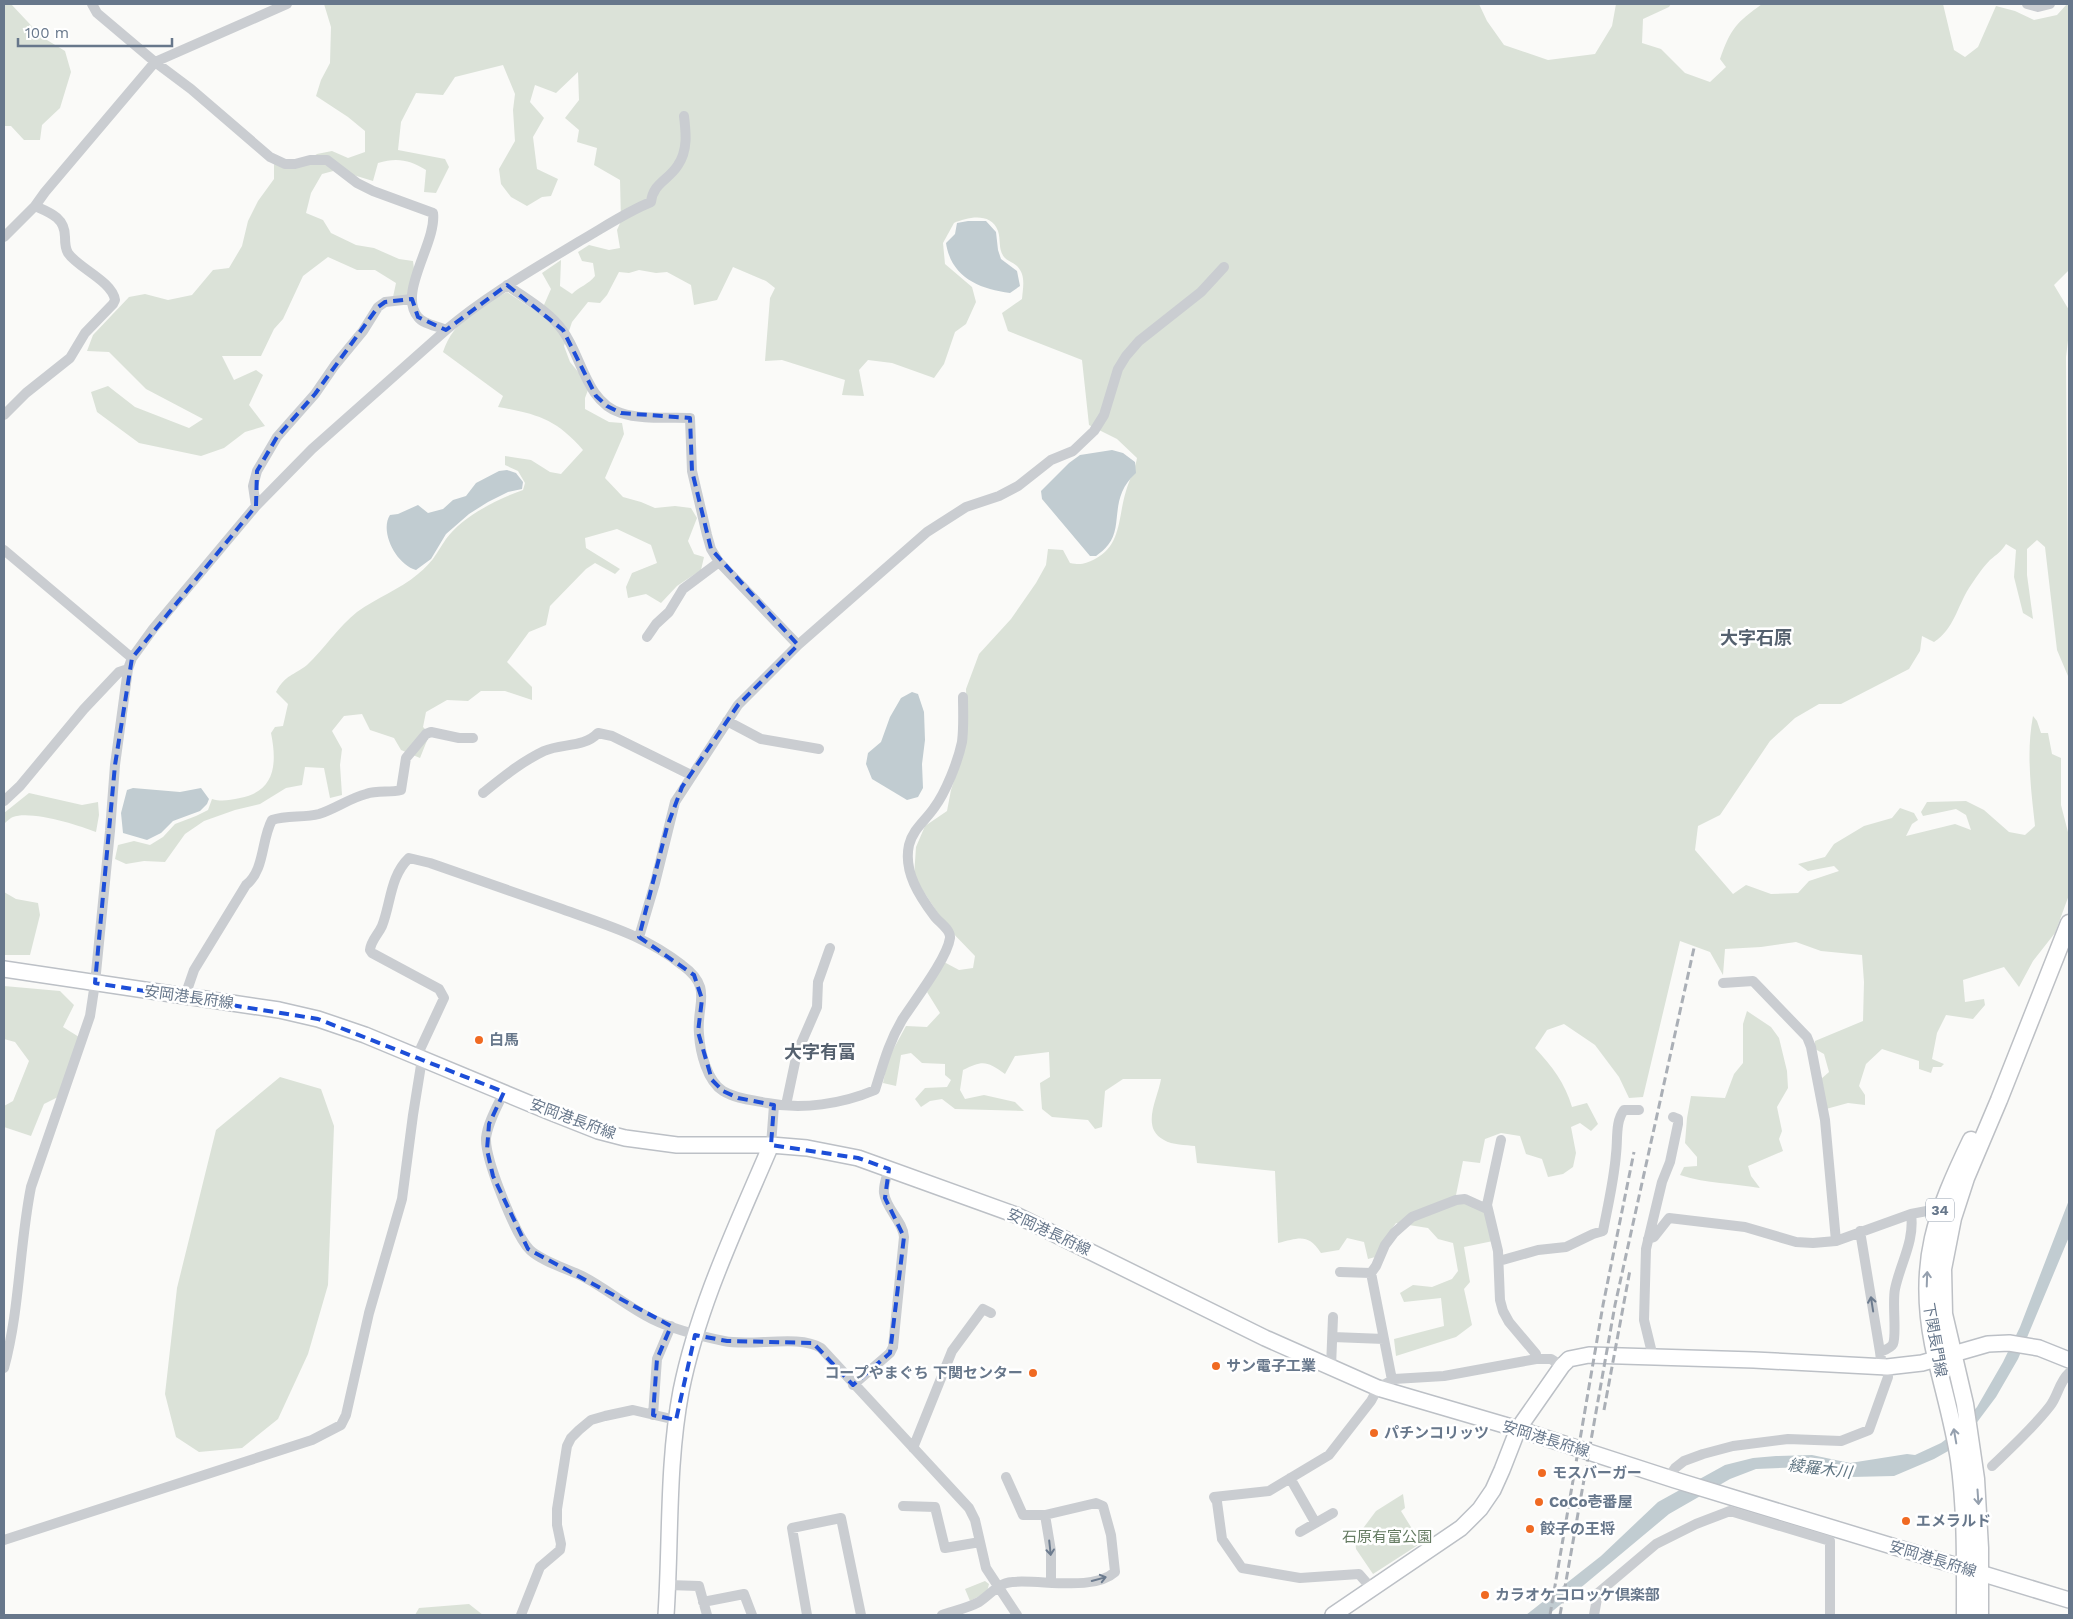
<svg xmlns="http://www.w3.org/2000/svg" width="2073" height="1619" font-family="'Work Sans','Noto Sans JP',sans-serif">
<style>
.green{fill:#dbe2d8}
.water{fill:#c1ccd1}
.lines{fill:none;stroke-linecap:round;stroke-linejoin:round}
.secondary-casing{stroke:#bcc0c6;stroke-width:18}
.primary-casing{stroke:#bdc0c5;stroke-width:19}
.street{stroke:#cacdd1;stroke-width:10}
.secondary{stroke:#fff;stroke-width:15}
.primary{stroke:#fff;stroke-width:16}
.rail{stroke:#aaafb6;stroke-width:3;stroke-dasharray:8 4;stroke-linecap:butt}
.oneway{stroke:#95a0ae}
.oneway2{stroke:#6c7b8e}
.marked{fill:none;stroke:#1d4ed8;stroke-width:4;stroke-dasharray:10 6;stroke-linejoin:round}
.poi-dot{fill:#f06a22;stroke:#fff;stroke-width:2}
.labels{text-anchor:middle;stroke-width:5;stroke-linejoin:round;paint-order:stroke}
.shield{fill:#fff;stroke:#95a0ae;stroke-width:1}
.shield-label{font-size:14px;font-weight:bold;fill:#67778b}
.street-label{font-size:15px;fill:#67778b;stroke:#fff}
.poi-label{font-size:15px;font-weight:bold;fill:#67778b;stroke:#fff;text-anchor:start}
.park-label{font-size:15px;fill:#657b62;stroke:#fff}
.water-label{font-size:16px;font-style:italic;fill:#637885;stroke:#fff}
.quarter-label{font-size:18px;font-weight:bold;fill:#55616f;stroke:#fff}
</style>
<rect width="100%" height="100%" fill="#fafaf8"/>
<!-- green -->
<path class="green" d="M4,4h7l31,33 23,14 6,21 -11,36 -18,17 -2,15h-16l-13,-14h-7z
M324,4h1155l8,17 17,24 44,15 47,-6 17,-28 4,-22h55l-2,3 -26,12 -1,24 19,6 24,24 25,9 16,-15 -6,-8c11,-31 16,-36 42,-55h181l11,46 11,7 13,-10 18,-41 19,5 19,9 23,-5 10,-11h2v266l-15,15 15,25v22l-3,25 3,346 -1,-27 -11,-26 -12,-103 -8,-7 -10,9v26l6,44 -10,-6 -9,-36 2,-27 -10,-6c-5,8 -9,10 -16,16 -8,8 -15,19 -21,28 -12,19 -15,41 -35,54l-12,-6 -2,15 -11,18 -68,35h-22l-24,14 -25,23 -50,74 -22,11 -3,24 38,44 13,-9 25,9 27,-1 11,-12 30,-10 -5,-5 -26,5 -10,-7 27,-7 9,-13 30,-18 28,-8 8,-10 14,5 4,7 -6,4 -6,12 49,-12 16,6 -5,-15 -10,-6 -33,7 -2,-4 6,-10 39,-1 18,9 25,22 16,3 10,-9c-4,-37 -9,-73 -2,-110l4,5 4,12h7l4,21 9,4v47l8,31v59l-14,38 -22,28 -14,26 -15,-20 -41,13 2,22 19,-3 1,6 -12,14 -27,-4 -9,18 -5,26 12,5 -3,3h-8l-2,6 -12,-4v-8l-37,-12 -16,15 -7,22 6,9v10l-17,-2 -22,6 -5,-30 8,-7 -5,-18 -9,-5v-8l48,-20 1,-39 -2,-27 -41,-4 -25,-9 -35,5 -36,2 -2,26 -13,-23 -30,-11 -37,156 -14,1 -10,-21 -24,-32 -31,-21 -17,6 -12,18c17,18 30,35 37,59l15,-4 11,21 -7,7 -11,-8 -9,4 5,26 -3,14 -10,7 -15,3 -6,-18 -16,-5 -6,-18 -19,-3 -16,6 -5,24 -17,-2 -7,34 29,17 8,29 -29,6 6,35 -6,7 8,36 -16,12 -60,19 -2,-17 50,-13 -3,-28 -37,4 -4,-9 13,-8 19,2 20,-8 6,-8 -5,-28 -15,-4 -10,-11 -32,-5 -11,16 -6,17 -11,3 -4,-17 -17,-4 -8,12 -18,3c-13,-20 -22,-15 -43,-10l-3,-72 -78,-8 -2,-17c-9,-1 -23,-1 -31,-6 -24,-12 -6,-42 -3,-61h-38l-18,12 -3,36 -7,2 -7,-9 -36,-3 -10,-8 -2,-26 10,-6 -1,-25 -34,4 -10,18c-18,-13 -22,-14 -42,-4l-3,20 5,9 19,-4 31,7 9,9 -69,-2 -13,-10 -12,2 -9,6 -6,-8 10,-11 22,-1 4,-7 -6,-5v-11l-23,-1 -11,-10 -10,2 -5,31 -13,-3 5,-24 18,-33 21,1 13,-14 -13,-21 17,-30 15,8 14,-2 2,-12 -28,-29 -33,-50 2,-30 9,-21 22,-15 4,-21 11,-34 5,-24 -1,-43 13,-35 32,-35 25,-36 10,-18 2,-16 15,1 7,13c11,2 15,1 25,-4 27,-14 23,-43 31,-68 3,-11 9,-21 11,-33l-20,-19 -28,-14 -7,-65 -74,-29 -6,-18 20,-14c1,-12 4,-24 -5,-33 -4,-4 -10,-5 -13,-9 -6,-8 -3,-17 -6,-26 -7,-19 -30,-14 -44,-8l-11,20 2,21 27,23 4,15 -10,22 -11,8 -11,32 -10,14 -42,-15 -24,-3 -9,10 5,26 -22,-1 3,-15 -63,-20 -17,1 5,-63 5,-10 -9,-7 -33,-14 -16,33 -23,5 -3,-20 -24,-13 -11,1 -17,-3 -10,3 -10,-1 -12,23 -7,8 -12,-1 -16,20 -8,24 6,16 9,11 9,17 -3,8v11l24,13 13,1 2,11 -19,44 18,19 18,5 14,6 20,-2 16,2 6,10 -9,23 6,13 10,3 -3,13 -24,16 -16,17 -15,-9 -18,4 -2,-11 6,-14 25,-10 -6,-18 -34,-16 -32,9 1,10 34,21 -5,5 -20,-11 -9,6 -36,37 -4,19 -17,7 -22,30 25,25v13l-27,-9h-24l-13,10 -21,-1 -21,12 -3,15 4,4 1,7 -8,20 -19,-8 -7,-12 -24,-8 -8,-16 -18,2 -12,15 10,18 -2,16 2,30 -12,3 -6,-30 -19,-1 -3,18 -16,3 -26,16 -25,6 -31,11 -19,13 -20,28 -21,-1 -18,3 -11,-5 3,-14 16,-4 16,4 13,-8 12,-13 21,-8 12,-6 4,-11c10,3 17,1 28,-1 36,-7 37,-35 31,-65l4,-6 8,-1 5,-22 -12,-12c10,-18 17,-16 31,-27 17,-16 32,-39 50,-53 19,-14 42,-22 61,-38 15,-12 18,-20 28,-35 16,-22 51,-40 77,-49l2,-7 -7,-12 -13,-6v-9l26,4 19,12 11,2 22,-24c-27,-31 -46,-36 -85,-43l5,-11 -60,-44c11,-32 36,-45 64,-60l33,22 11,-25 -9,-16 19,-13 -1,26 12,8c7,-7 17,-10 23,-18l-2,-13 -11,-2 -4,-9 11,-7 20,5 11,-2 -3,-18 4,-9 -1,-41 -26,-15 3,-17 -20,-6 2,-12 -14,-12 14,-18 -1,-28 -22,21 -21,-8 -5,17 14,16 -11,19 4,32 21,10 -7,17 -9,1 -15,9 -16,-9 -10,-13 -2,-15 16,-28 -2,-31 2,-16 -12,-29 -48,12 -12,18 -27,-2 -15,29 -3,28 47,9 4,8 -13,26 -12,-1 2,-22c-16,-10 -29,-13 -48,-7l-5,18 -36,-11 -15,4 -11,19 -5,20 17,7 8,13 25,12 18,3 25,11 14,2 1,8 -4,27 -17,1 3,-14 -21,-13h-18l-29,-13 -25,19 -20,43 -9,10 -13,27h-39l12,24 22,-10 7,5 -14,30 16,21 -20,6 -21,16 -23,8 -62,-13 -42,-31 -6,-20 17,-6 27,21 54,21 14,-9 -57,-30 -37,-37 -22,-1 6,-16 36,-38 16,-3 23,6 24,-5 21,-25 16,-2 13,-22 6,-25 10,-20 16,-22v-15l19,5 24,-15 15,-3 16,7 17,-6v-21l-17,-14 -32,-21 5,-16 9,-17 1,-36z
M29,793l53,12 16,-3 1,13 -3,17c-17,-7 -66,-22 -83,-15 -3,1 -7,5 -9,7v-11z
M4,892l12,7 22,4 2,12 -10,40h-26z
M4,986l56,5 14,14 -11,22 16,10 -21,60 -14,7 -13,32 -27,-9v-21l9,-5 16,-40 -14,-19 -11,-3z
M1747,1011l24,16 8,11 8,33 1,17 -11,19 5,24 -3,8 4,12 -35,15 3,10 9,12c-28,-5 -52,-4 -80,-13l4,-8 13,-1v-9l-12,-14 2,-25 4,-22 34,2 9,-24 9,-11v-39z
M280,1077l41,12 13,37 -6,159 -20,69 -30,65 -36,29 -43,4 -23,-15 -11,-43 12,-106 39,-158z
M1403,1494l2,14 -4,3 18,29 -1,5 -45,29 -17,-25 -1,-10 21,-28z
M985,1581l4,3 -2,8 -17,9 -5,-12z
M469,1604l14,11h-68l4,-7z"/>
<!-- water -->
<path class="water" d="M968,221h18l10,11 2,18 3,9 16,12 3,15 -10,7c-31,-4 -59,-16 -64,-50l9,-9 2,-11z
M1112,450l11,3 12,9 1,11c-28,25 -12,53 -28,72 -3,4 -8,8 -12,11h-6l-48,-57 -1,-8 28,-28 11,-8z
M507,470l9,3 7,9 -1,7 -14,3 -20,10 -19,12 -23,20 -15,25 -15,11c-19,-5 -37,-38 -26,-55l8,-1 20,-9 10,8 15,-4 10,-9 13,-4 10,-13 23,-12z
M912,692l6,2 6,18 1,28 -3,24 1,24 -5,9 -11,3 -35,-21 -6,-15 2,-11 13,-11 9,-25 11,-19z
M133,788l47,4 21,-4 8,11 -2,5 -7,7 -27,10 -12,12 -14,7 -24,-7 -2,-20 6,-23z
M2069,1200v37l-51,122 -22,38 -30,40 -16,13 -16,9 -40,17 -43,1 -45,-10 -50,2 -26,10 -61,35 -121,101h-22l75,-59 57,-54 67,-37 28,-7 23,-2 36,-1 38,8 57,-9 8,1 26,-12 16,-12 20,-24 26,-45 17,-35z"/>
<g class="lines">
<defs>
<path id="secondary" d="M4,969l275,41 39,9 47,16 185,77 48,19 27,7 52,7h94l36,3 51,10 158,57 249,123 113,50 140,41 157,51 394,120
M666,1615c5,-74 1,-150 15,-224 17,-85 56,-166 90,-246
M1333,1615l128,-87 19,-19 13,-19 9,-20 16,-41 44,-63 7,-7 20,-4 165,5 133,7 35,-4 66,-19 21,-1 30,5 30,12"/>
<path id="primary" d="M1965,1615c0,-52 1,-104 -6,-155 -6,-40 -18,-77 -26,-116 -16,-82 3,-131 38,-204
M1980,1615v-67l-4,-69 -11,-75 -21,-90 -1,-45 10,-51 13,-40 33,-78 70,-177"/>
</defs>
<!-- secondary casing -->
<use href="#secondary" class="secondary-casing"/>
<!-- primary casing -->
<use href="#primary" class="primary-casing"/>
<!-- street -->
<path class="street" d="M92,4l5,9 58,49 36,27 79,68 15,7h10l15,-4h17l30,23 16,8 60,22c4,29 -36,80 -15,104 5,7 19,9 28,13
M2027,4l11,3 12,-3
M4,237l31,-31 10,-14 110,-130 132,-58
M507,285c19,14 43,27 56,46 19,26 23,71 58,82 21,7 47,4 69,5l2,53 15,64 4,14 8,13 79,83
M4,415l22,-22 44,-35 15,-25 28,-29 2,-4c-3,-19 -37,-32 -47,-47 -3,-5 -3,-10 -3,-16 0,-19 -14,-24 -30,-31
M256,506l-3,-20 4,-15 20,-34 38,-43 20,-29 28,-34 15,-24 7,-5 27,-3
M4,550l128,108
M647,637l9,-13 13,-12 14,-23 36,-27
M727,721l34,18 58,10
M483,793c20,-16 38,-31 61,-42 18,-8 40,-3 54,-18l14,3 79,39
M4,801l16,-15 64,-77 35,-37 9,-3
M639,937l16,-54 20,-81 63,-97 60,-60 129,-113 39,-25 33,-11 19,-10 33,-26 22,-9 21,-20 10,-16 14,-46 8,-13 13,-15 62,-49 23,-25
M1723,983l30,-2 54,56 4,10 14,73 11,121
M185,996l9,-26 52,-85c19,-15 15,-45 26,-65 15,-5 31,-2 47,-6 16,-5 31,-16 47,-20 12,-4 24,-1 35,-4l5,-32 20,-24 5,-2 28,6h14
M417,1056l27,-58 -5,-9 -67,-36 -2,-3c1,-10 8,-15 12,-24 9,-23 8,-50 27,-68l21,5c44,15 88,31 132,46 44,16 84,27 120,56 32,23 14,39 17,69 1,18 8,47 24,57 13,8 30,9 44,12 35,7 75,1 108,-13 8,-25 13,-46 27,-70 12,-19 45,-61 48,-82 1,-8 -10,-15 -15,-21 -15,-20 -32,-45 -26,-72 4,-16 16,-24 25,-37 12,-16 24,-47 28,-66 2,-15 1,-31 1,-45
M504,1092c-7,15 -16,30 -18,46 -1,21 29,97 44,112 13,12 38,19 54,27 23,12 45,31 68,42 22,11 48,17 72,22 28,6 75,-7 97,7l148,160 6,12 11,48 31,47
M786,1105l11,-52 20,-46 1,-25 12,-34
M1501,1140l-14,65 11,46 2,49 3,11 6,11 27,32v5
M771,1145l3,-40
M1860,1231l20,121
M1648,1239l6,-2 15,-19 76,9 51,15 17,1 23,-2 75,-27 21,-4 7,2
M1499,1261l39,-11 28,-3 27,-13 10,-3c5,-26 11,-51 13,-77 2,-15 -1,-32 8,-44h15
M1340,1272l31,1 21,107
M1371,1273l5,-7 9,-21 9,-12 18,-16 44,-17 9,-1 22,10
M1333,1337l51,2
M1653,1357l-9,-37 2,-71 16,-67 8,-20 8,-38v-5l-5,-2
M1331,1367l2,-50
M1882,1367l-2,-15c5,-2 11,-4 13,-8 4,-9 -1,-41 2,-55 5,-25 20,-48 16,-75
M4,1368c16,-59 15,-121 27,-181l59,-171 5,-33 15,-152 5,-66 13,-96 4,-11 21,-29 103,-123 56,-57 134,-119c41,-35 88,-61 134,-89 23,-13 46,-29 71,-39 2,-19 18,-22 27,-37 10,-15 8,-32 6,-49
M853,1385l37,-32 3,-6 11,-110c-1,-16 -18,-28 -20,-44 -1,-8 3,-17 5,-24
M653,1415l4,-56 14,-33
M913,1448l39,-97 31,-42 8,4
M1992,1466c20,-19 41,-38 58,-60 8,-10 9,-24 19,-33
M1290,1478l25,44
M1668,1478l7,-10 9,-7 19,-7 30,-8 55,-7 53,2 28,-11 19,-53 -1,-10
M903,1506l32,1 10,41 35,-6
M1045,1515l6,36v31
M1300,1532l33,-19
M4,1540l308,-100 29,-15 5,-10 23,-102 33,-114 11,-84 9,-56
M668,1585l31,1 8,29
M1372,1589l-13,-15 -59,4 -58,-10 -20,-29 -5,-37 -3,-5 55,-6 60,-36 42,-54 7,-13 16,-9 50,-3 92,-17h15l11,7
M703,1602l41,-8 8,21
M521,1615l19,-48 20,-17 1,-6 -4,-19v-16l10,-63 4,-8 8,-8 12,-10 14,-4 28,-6 43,10
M807,1615l-15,-87 49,-10 20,97
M942,1615c12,-4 26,-7 37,-13 11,-7 19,-19 33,-20 28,-3 81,10 103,-10l-4,-37 -8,-29 -7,-3 -51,12h-22l-17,-38
M1594,1615l4,-22 58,-49 40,-20 34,-13 100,30v74"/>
<!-- secondary -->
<use href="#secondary" class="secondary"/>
<!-- primary -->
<use href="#primary" class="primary"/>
<!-- rail -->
<path class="rail" d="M1604,1410l26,-140
M1550,1615l53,-310 31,-153
M1560,1615l55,-310 79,-357"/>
</g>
<!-- one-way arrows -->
<defs><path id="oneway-shaft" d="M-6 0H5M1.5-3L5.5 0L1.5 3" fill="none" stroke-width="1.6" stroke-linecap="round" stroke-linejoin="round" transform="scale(1.25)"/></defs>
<g class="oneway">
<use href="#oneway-shaft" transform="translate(1927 1279) rotate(-88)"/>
<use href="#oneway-shaft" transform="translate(1955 1436) rotate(-100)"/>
<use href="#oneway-shaft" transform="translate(1978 1497) rotate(86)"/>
</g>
<g class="oneway2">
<use href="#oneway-shaft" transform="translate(1872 1304) rotate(-99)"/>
<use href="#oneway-shaft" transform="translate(1050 1548) rotate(84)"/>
<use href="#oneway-shaft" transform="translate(1099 1579) rotate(-15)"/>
</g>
<!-- marked area -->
<path class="marked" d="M507,285l56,45 33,66 11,10 14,7 69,5 2,53 19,78 87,96 -60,60 -56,82 -15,40 -28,110 55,38 8,24 -4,33 14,48 11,11 15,7 36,7 -3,40 87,13 31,11 -4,29 19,39 -14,116 -37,32 -40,-42 -86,-2 -32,-6 -19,85 -23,-5 4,-56 14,-33 -143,-77 -35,-73 -6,-26 2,-26 15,-32 -186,-73 -223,-36 20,-218 17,-107 124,-152 1,-35 20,-34 38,-43 63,-87 7,-5 27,-3 6,18 28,13z"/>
<!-- markers -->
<g class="poi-dot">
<circle cx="479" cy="1040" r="5"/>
<circle cx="1216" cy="1366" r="5"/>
<circle cx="1033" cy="1373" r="5"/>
<circle cx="1374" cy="1433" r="5"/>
<circle cx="1542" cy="1473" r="5"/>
<circle cx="1539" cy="1502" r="5"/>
<circle cx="1906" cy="1521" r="5"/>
<circle cx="1530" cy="1529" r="5"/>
<circle cx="1485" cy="1595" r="5"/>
</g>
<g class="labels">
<!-- shield labels -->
<rect class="shield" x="1926" y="1198.5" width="28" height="23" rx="4"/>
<g class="shield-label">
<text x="1940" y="1215">34</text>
</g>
<!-- street labels -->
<g class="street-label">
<text transform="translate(189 997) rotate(8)" y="5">安岡港長府線</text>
<text transform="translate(573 1119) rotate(20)" y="5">安岡港長府線</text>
<text transform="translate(1049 1232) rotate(25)" y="5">安岡港長府線</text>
<text transform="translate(1935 1340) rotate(80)" y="5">下関長門線</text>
<text transform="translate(1546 1439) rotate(17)" y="5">安岡港長府線</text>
<text transform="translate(1933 1559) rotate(17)" y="5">安岡港長府線</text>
</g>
<!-- poi labels -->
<g class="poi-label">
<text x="489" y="1045">白馬</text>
<text x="1226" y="1371">サン電子工業</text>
<text x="1023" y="1378" text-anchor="end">コープやまぐち 下関センター</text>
<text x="1384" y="1438">パチンコリッツ</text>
<text x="1552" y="1478">モスバーガー</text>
<text x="1549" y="1507">CoCo壱番屋</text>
<text x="1916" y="1526">エメラルド</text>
<text x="1540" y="1534">餃子の王将</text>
<text x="1495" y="1600">カラオケコロッケ倶楽部</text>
</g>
<!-- park labels -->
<g class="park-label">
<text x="1387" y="1542">石原有富公園</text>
</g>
<!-- water labels -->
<g class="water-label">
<text transform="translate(1820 1468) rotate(7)" y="6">綾羅木川</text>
</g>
<!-- quarter labels -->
<g class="quarter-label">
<text x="1756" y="644">大字石原</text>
<text x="820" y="1058">大字有冨</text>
</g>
</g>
<!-- border -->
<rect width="2073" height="1619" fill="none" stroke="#67778b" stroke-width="10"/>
<!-- scale -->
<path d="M18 38v8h154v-8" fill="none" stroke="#67778b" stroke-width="2.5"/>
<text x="25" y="38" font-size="15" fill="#67778b" stroke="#ffffff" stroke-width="4" paint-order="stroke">100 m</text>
</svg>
